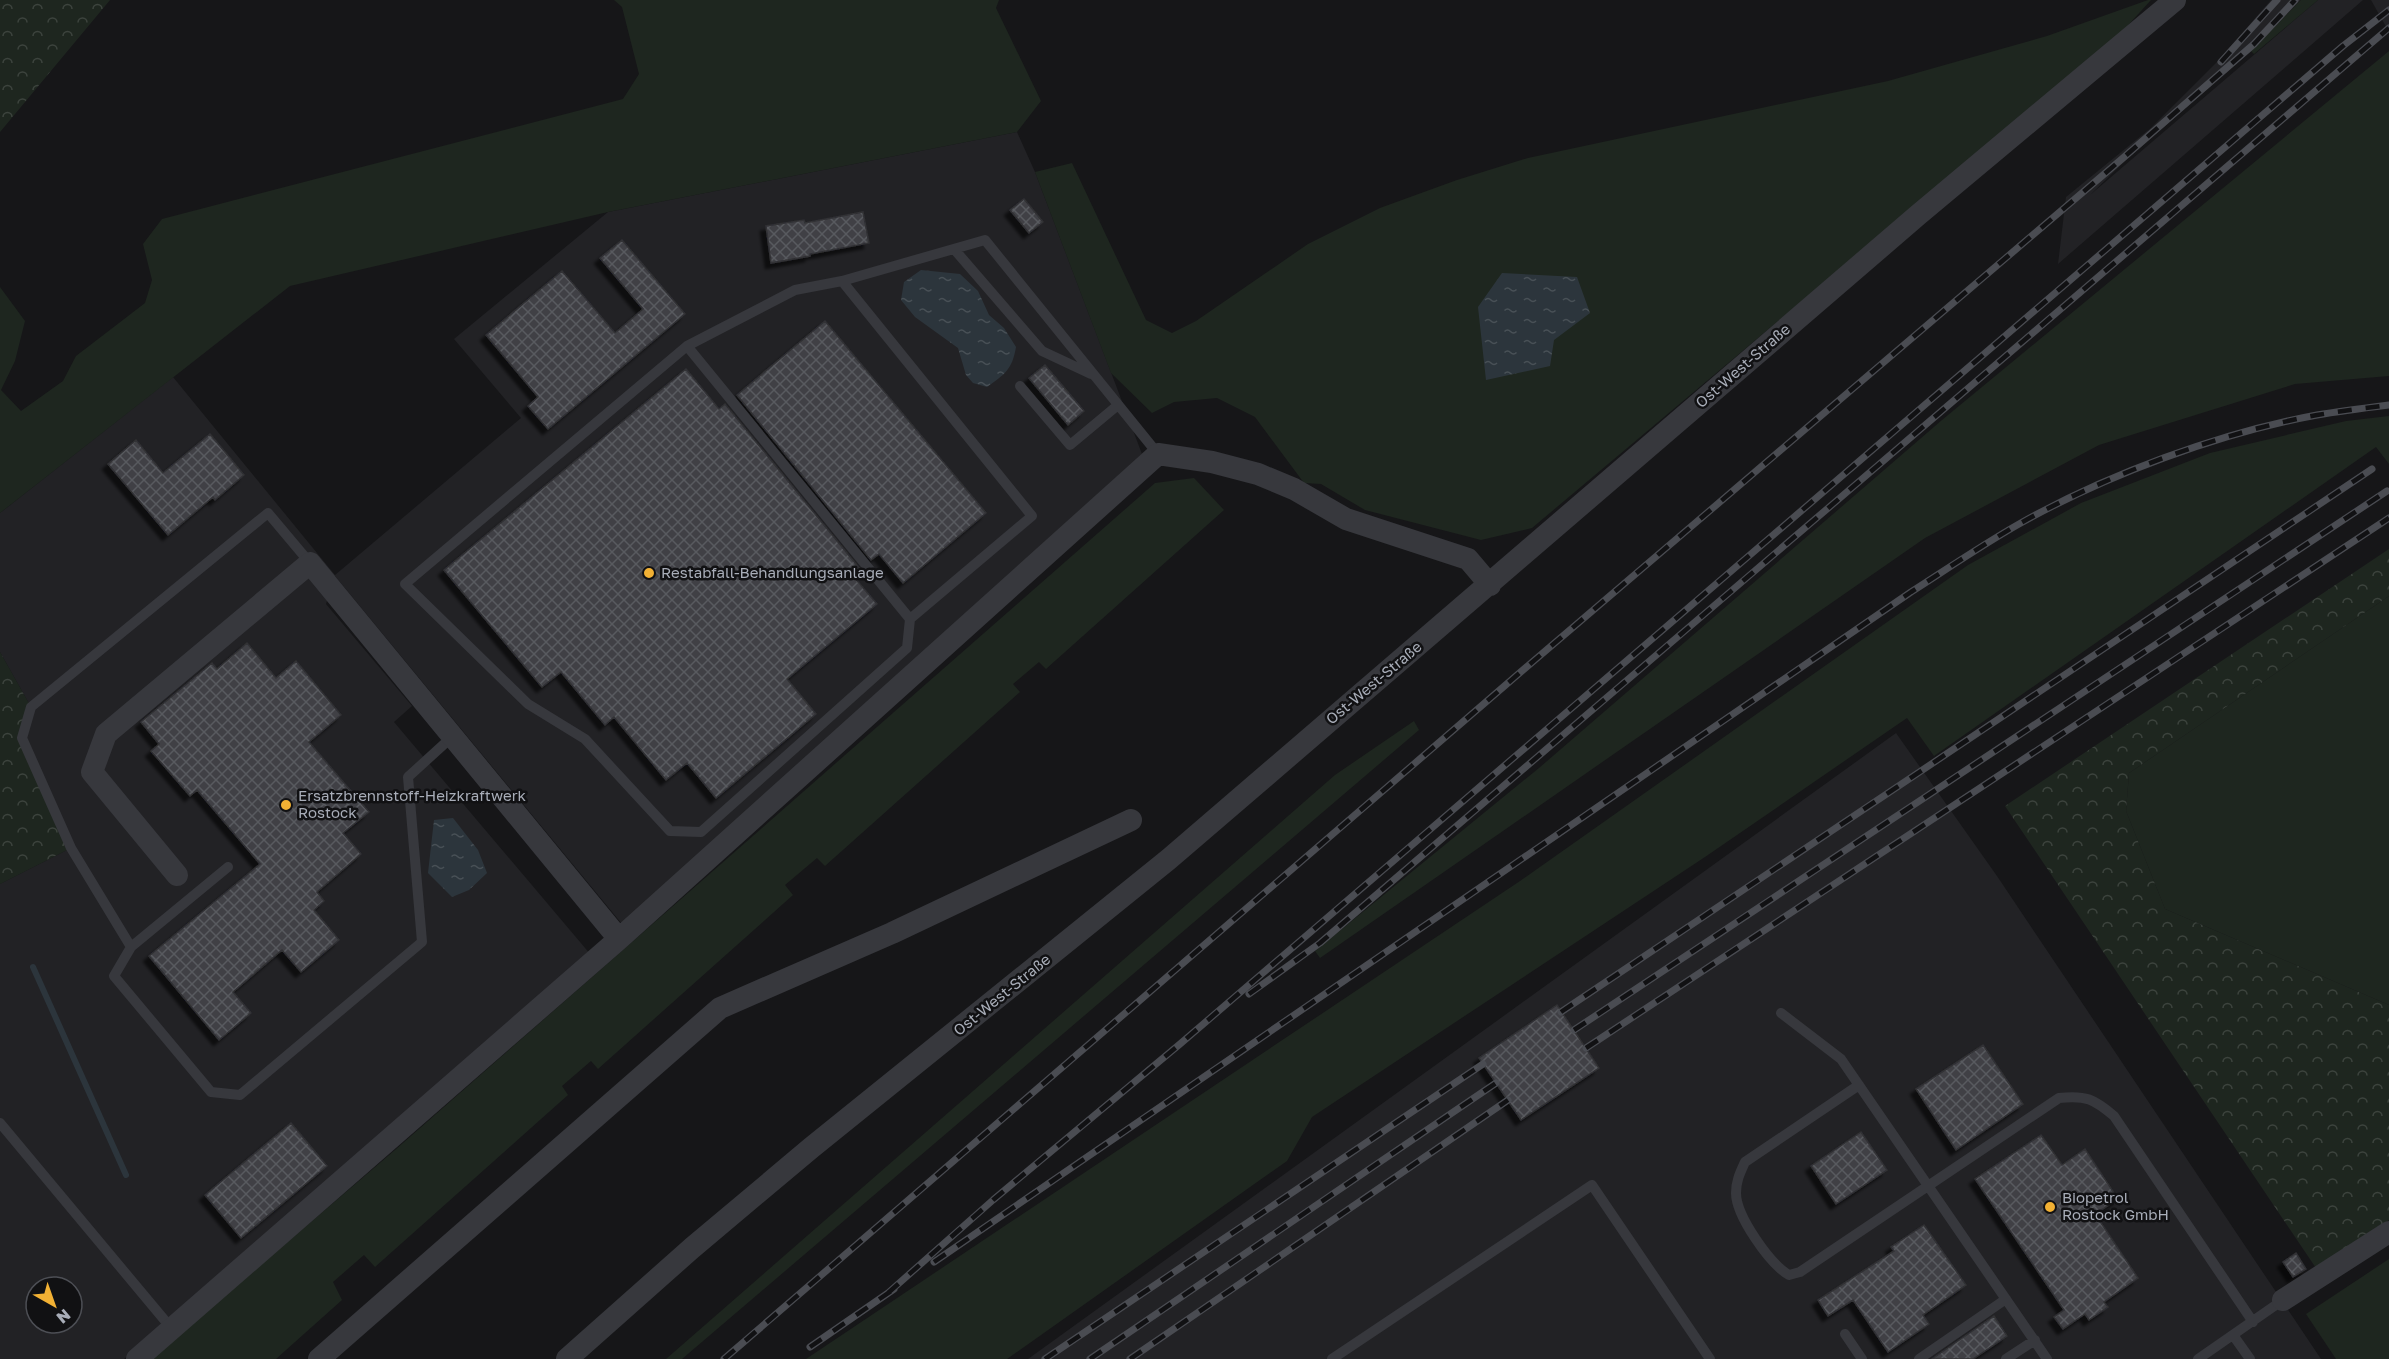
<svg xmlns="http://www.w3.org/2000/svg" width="2389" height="1359" font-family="'Golos Text',sans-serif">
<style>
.built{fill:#222225;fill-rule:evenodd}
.green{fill:#1e261f}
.forest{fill:url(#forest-crowns)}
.water{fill:url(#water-ripples)}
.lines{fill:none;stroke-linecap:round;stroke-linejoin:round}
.stream{stroke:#2c353c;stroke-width:6}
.building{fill:url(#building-cross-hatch);stroke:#303034;stroke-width:1.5;filter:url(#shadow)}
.service{stroke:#37383d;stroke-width:10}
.minor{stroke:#37383d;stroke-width:22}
.rail-casing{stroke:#4a4c52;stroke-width:7}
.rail{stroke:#111113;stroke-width:4.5;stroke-dasharray:14;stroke-linecap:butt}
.poi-dot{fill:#f2b134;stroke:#111113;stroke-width:2}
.labels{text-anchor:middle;stroke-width:5;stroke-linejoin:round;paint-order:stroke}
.street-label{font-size:15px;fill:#a8adb8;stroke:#111113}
.poi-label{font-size:15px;fill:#a8adb8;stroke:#111113;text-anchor:start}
</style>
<defs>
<pattern id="forest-crowns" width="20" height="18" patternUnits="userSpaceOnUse" patternTransform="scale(1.5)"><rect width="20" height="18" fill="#1e261f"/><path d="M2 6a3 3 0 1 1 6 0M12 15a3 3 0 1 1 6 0" fill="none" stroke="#3c433d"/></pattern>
<pattern id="water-ripples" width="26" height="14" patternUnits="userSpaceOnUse" patternTransform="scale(1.5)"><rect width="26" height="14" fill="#2c353c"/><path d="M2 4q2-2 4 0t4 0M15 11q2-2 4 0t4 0" fill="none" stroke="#485056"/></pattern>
<pattern id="building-cross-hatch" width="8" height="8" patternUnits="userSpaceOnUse" patternTransform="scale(1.5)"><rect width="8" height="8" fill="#404145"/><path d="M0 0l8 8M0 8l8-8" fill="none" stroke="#595a5e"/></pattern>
<filter id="shadow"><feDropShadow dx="-5.5" dy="5.5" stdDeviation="1.5" flood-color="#0009"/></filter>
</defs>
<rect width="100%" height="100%" fill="#161618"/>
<!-- built -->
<path class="built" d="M2271,0h30l-50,51 -126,110 -35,34 228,-195h45l-305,264 8,-67 86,-70 64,-64z
M2371,0h18v32z
M1017,132l18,40 107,282 -520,470 -287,-348 -9,28 86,102 -18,16 197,233 -467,404h-124v-475l71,-36 -49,-110 9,-31 -31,-55v-139l173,-136 162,198 186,-157 -67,-79 154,-127zM36,1287h36v36h-36z
M1896,733l101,143 324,483h-1293z"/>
<!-- green -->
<path class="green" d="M614,0h385l-3,8 45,93 -24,31 -409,80 -318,74 -290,227v-226l25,34 -10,40 -14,29 20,21 42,-30 13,-25 69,-53 7,-23 -9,-36 19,-25 461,-120 16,-25 -17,-67z
M2148,0h3l-30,33 -589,495 -51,12 -116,-30 -44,-26 -17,-1 -49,-66 -38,-19 -43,4 -22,11 -41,-40 -76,-201 37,-9 74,157 26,13 24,-12 112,-77 72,-36 77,-28 71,-22 360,-77 159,-45z
M2301,0h17l-64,54 -3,-3z
M2389,51v325l-94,8 -196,61 -174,93 -605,420 -5,-7 224,-183 403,-348z
M2389,416v48l-13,-17 -442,309 -27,-38 -202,139 -393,260 -25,44 -280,198h-201l714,-478 448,-316 113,-62 129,-50 136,-32z
M1194,478l30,32 -178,159 -7,-7 -26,22 7,8 -195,174 -8,-8 -32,27 8,10 -195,174 -7,-8 -29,25 6,9 -193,172 -11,-12 -31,27 9,18 -66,59h-125l244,-209 760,-667z
M2389,596v409l-224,-96 -39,-98 3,-38z
M1414,721l5,9 -737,629h-16l669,-584z
M2389,1259v100h-53l-30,-45z"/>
<!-- forest -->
<path class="forest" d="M0,0h110l-110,132z
M2389,549v47l-260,177 -3,38 39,98 224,96v215l-71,51 -313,-465z
M0,652l31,55 -9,31 49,110 -71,36z"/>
<!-- water -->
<path class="water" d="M921,270l39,4 18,17 11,24 15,13 12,19c-4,23 -11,27 -29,40l-14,-4 -7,-8 -8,-27 -43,-31 -14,-17 3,-18z
M1502,273l75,4 13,36 -36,27 -4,26 -64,14 -8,-73z
M453,818l25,32 9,23 -18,17 -17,7 -24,-24 6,-53z"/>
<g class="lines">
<!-- stream -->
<path class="stream" d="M33,967l93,208"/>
</g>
<!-- building -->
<path class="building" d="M1024,199l19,23 -14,11 -19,-23z
M863,212l6,31 -59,11v2l-39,7 -5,-37 38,-6 1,3z
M622,240l63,74 -137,115 -20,-23 10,-9 -52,-62 76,-64 53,62 28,-24 -43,-51z
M825,321l161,192 -83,70 -24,-29 -8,6 -134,-165z
M1045,365l39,46 -16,14 -39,-47z
M686,369l33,40 6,-5 135,165 -7,7 24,28 -90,75 29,35 -100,84 -29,-35 -21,17 -52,-63 -9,8 -44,-53 -19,15 -98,-117z
M210,434l34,41 -29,25 -2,-3 -45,38 -60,-71 28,-24 27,33z
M247,643l29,35 20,-17 45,54 -32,27 60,70 -26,21 18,21 -44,38 7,9 -10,9 25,30 -38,32 -19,-22 -49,42 18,21 -32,27 -70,-84 111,-92 -63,-74 -7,6 -39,-45 8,-7 -18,-22 71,-59 5,6z
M1557,1005l42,63 -78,52 -42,-62z
M1983,1045l40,59 -67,46 -40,-61z
M291,1123l36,43 -86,72 -36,-43z
M1861,1132l26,38 -51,34 -25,-38z
M2041,1135l21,30 23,-16 33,50 -23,15 43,64 -34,24 4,5 -19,13 -4,-6 -22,15 -9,-12 10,-7 -89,-131z
M1924,1225l42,60 -43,30 6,9 -41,28 -35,-52 -25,16 -10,-16 76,-49 -3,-4z
M2296,1253l10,16 -13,8 -10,-15z
M1994,1316l13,20 -34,23h-41z"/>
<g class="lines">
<!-- service -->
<path class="service" d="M954,249l88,102 49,23
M842,281l190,235 -122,103 -3,29 -206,184 -31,-1 -85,-92 -57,-35 -123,-120 282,-238 108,-56 47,-9 143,-41 173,214
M687,346l223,273
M1020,386l50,59 48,-40
M310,563l-42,-50 -237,194 -9,31 49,110 60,99 -17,29 97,116 29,3 182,-153 -14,-165 45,-41
M131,947l97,-80
M1781,1013l60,46 206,300
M1859,1085l-114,77c-5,11 -9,19 -9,31 0,23 34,71 53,82l11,-3 259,-174c27,-3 35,1 55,18l139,206
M0,1123l172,206
M1845,1334l17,25
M2233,1335l17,24
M1332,1359l260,-174 118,174
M1919,1359l87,-60
M2006,1359l29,-19
M2198,1359l85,-59"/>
<!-- minor -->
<path class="minor" d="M177,875l-85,-103 14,-38 204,-171 309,376
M2283,1300l106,-68
M137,1359l482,-420 539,-485 54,8 46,12 36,15 52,30 122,40 22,26
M319,1359l401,-351 172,-75 239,-113
M567,1359l125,-111 119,-100 358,-289 749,-644 257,-215"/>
<defs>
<path id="rail" d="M2221,62l56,-62
M1249,994l71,-51 1069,-915
M1561,1012l811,-543
M1574,1030l813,-539
M1586,1048l803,-530
M934,1262l977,-670c36,-23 71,-47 108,-68 87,-49 200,-91 298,-109 24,-4 48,-7 72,-10
M888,1293l105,-93 187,-156 1163,-998 46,-36
M810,1347l84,-58
M724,1359l799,-689 600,-512 131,-114 41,-44
M1045,1359l438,-295
M1090,1359l406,-276
M1130,1359l378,-259"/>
</defs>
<!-- rail casing -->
<use href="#rail" class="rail-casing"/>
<!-- rail -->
<use href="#rail" class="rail"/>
</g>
<!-- markers -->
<g class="poi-dot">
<circle cx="649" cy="573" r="6"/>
<circle cx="286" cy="805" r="6"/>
<circle cx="2050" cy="1207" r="6"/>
</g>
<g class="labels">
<!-- street labels -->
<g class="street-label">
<text transform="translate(1743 366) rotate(-41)" y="5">Ost-West-Straße</text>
<text transform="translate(1374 683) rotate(-40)" y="5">Ost-West-Straße</text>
<text transform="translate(1002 995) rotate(-39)" y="5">Ost-West-Straße</text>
</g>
<!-- poi labels -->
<g class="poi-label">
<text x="661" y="578">Restabfall-Behandlungsanlage</text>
<text x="298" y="801">Ersatzbrennstoff-Heizkraftwerk<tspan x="298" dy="17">Rostock</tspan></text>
<text x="2062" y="1203">Biopetrol<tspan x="2062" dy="17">Rostock GmbH</tspan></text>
</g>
</g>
<!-- north arrow -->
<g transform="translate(54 1305) rotate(140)"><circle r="28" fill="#111113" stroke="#4d4f55" stroke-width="1.5"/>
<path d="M0-4.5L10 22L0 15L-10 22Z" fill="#f2b134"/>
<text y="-9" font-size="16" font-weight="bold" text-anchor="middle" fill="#a8adb8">N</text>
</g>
</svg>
